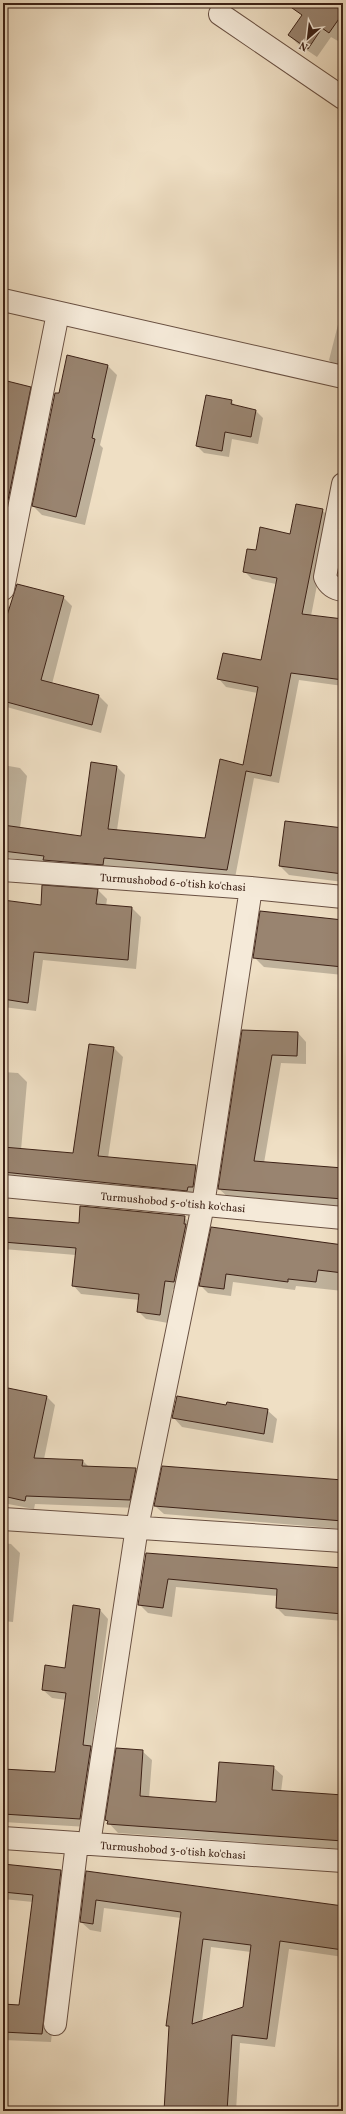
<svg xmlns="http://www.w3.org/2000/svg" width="346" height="2114" font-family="Vollkorn,serif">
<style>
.shadow{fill:#0003;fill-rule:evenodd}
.building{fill:#998470;stroke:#3c2116;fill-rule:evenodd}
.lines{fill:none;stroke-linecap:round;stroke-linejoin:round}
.minor-casing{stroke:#695042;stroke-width:24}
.minor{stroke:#f5ead9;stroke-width:22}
.labels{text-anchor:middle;stroke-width:3;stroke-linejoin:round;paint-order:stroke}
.street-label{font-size:11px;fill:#3c2116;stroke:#f5ead9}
</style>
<rect width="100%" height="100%" fill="#efdfc4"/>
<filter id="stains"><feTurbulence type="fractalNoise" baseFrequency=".005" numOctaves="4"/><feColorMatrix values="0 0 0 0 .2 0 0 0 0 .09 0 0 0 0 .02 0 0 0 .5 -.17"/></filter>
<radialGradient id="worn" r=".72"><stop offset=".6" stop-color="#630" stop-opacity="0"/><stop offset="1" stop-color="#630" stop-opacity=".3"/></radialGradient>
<!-- shadow -->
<path class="shadow" d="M311,3h32v31l-5,7 -7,-4 -14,20 -19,-13 -9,-9z
M343,305v64l-7,-1 -7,-8z
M68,357l40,9 9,9 -17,70 3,3 -18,77 -43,-10 -9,-9z
M3,381l27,7 9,9 -36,138z
M231,401l6,6 19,4 7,7 -5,26 -26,-5 -3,18 -25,-4 -7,-7z
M322,510l8,8 -19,98 32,4v66l-44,-6 -20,103 -25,-5 -19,100 -123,-12 -1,6 -108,-15v-92l17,3 7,8 -7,52 61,9 11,-73 25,3 8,8 -8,55 88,9 39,-72 14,-74 -32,-6 -7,-8 43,-18 14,-77 -24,-5 -8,-8 13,-19 34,-17z
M17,585l46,12 9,9 -20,78 47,12 9,9 -7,28 -98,-27v-101l7,2z
M343,829v53l-54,-7 -9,-9z
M43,886l55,4 9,9 -1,7 26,2 9,9 -5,52 -93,-9 -7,51 -33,-4v-106l39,5z
M343,921v54l-79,-8 -10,-10z
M243,1031l55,2 8,9v22l-25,-1 -17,100 79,6v38l-115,-10 -9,-8z
M90,1045l24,3 9,9 -15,101 88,8 9,9 -9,24 -193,-19v-108l15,1 9,9 -6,68 53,4z
M184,1217l8,8 -10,65 -9,-1 -5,34 -22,-4 -8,-8 1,-11 -58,-6 -8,-9 3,-30 -73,-6v-31l77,7z
M212,1229l131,17v45l-47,-5 -1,4 -62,-8 -2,14 -23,-3 -8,-8z
M3,1388l43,8 9,9 -11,54 39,2 6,6 47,2 9,9 -7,30 -103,-4 -1,5 -31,-6z
M227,1406l40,4 10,9 -4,24 -91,-16 -9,-10z
M343,1481v48l-179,-15 -9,-8z
M3,1543l8,1 9,9 -7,69 -10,-1z
M147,1554l196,16v51l-58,-5 -8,-8 1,-12 -102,-9 -4,30 -24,-4 -9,-9z
M74,1607l26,3 8,9 -16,128 7,8 -11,72 -85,-5v-52l53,3 10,-73 -14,-2 -9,-8 23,-21z
M142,1751l10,9 -3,38 68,5 56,-36 10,9 -2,16 62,4v53l-225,-16 -12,-13z
M3,1865l58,5 8,9 -18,163 -48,-2v-35l17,1 13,-104 -30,-3z
M87,1872l256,35v50l-54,-8 -14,98 -35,-4 -4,68h-71l5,-83 -3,-3 14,-107 -77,-10 -3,24 -11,-2 -9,-8zM211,1947l40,5 -7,56 -42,14z
M338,2106l5,1v4h-5z"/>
<!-- building -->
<path class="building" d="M285,3h58v10l-14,20 -7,-5 -14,21 -20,-14 14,-20z
M67,355l41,10 -16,73 3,1 -19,78 -44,-11 23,-113h4z
M3,380l28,7 -23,113 -5,-1z
M206,395l26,5 -1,4 25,6 -5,27 -26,-5 -3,19 -26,-5z
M296,504l27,5 -21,105 41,5v61l-52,-7 -20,103 -25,-5 -19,99 -123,-12 -1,7 -60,-5 1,-4 -41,-5v-26l78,11 10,-74 26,4 -9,63 97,9 15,-79 23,6 15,-78 -41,-8 6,-26 38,7 16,-82 -34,-6 4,-23 9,1 4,-23 30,7z
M17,584l47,12 -23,84 58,15 -7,30 -89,-24v-73z
M285,821l58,7v46l-64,-8z
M42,885l56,4 -2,15 36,3 -4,53 -94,-8 -6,51 -25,-4v-99l38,5z
M260,911l83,9v47l-90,-9z
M242,1030l56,2 -1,24 -25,-1 -18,106 89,7v31l-125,-10z
M89,1044l25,3 -16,109 98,9 -3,22h-5l-1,4 -184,-19v-25l70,6z
M80,1206l105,10 -1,8h2l-12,58 -9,-1 -5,34 -23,-3 2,-18 -67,-8 4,-38 -73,-6v-25l76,6z
M211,1227l132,18v28l-25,-3 -2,12 -28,-3v3l-62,-8 -2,15 -25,-3z
M3,1387l44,9 -13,62 49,2 -1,6 54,2 -6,32 -104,-4 -1,5 -22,-5z
M177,1396l49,9 1,-3 41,7 -4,25 -92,-16z
M162,1466l181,14v41l-189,-15z
M146,1553l197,15v46l-67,-6 1,-19 -109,-10 -5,29 -25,-3z
M73,1605l27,4 -17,136 8,1 -11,73 -77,-5v-45l52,3 11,-79 -24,-3 3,-25 20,3z
M116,1748l27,2 -3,46 76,6 3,-40 55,4 -2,24 71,5v46l-236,-17 1,-3 -3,-1z
M3,1864l58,6 -19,164 -39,-2v-28l16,1 14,-110 -30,-3z
M86,1871l257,35v44l-63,-9 -13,98 -35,-4 -5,76h-63l5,-85h-3l15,-114 -85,-12 -3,24 -13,-2zM203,1939l48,6 -8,62 -51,17z"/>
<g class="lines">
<defs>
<path id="minor" d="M220,14l123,84
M3,300l340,77
M343,484l-18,93c4,9 9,12 18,13
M3,589l55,-276
M3,870l248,18 92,9
M3,1186l340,32
M3,1519l340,22
M3,1838l340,23
M89,1844l48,-317 66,-322 48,-317
M55,2024l22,-181"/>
</defs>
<!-- minor casing -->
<use href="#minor" class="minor-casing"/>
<!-- minor -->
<use href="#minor" class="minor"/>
</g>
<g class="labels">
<!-- street labels -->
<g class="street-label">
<text transform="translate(173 882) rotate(4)" y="4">Turmushobod 6-o'tish ko'chasi</text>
<text transform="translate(173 1202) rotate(5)" y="4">Turmushobod 5-o'tish ko'chasi</text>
<text transform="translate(173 1850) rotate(4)" y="4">Turmushobod 3-o'tish ko'chasi</text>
</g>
</g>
<!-- margin -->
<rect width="346" height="2114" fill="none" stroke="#efdfc4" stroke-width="16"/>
<rect x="4" y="4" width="338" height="2106" fill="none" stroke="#3c2116" stroke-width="2"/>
<rect x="8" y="8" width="330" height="2098" fill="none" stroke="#3c2116"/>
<!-- north arrow -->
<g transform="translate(308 38) rotate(208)" stroke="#f5ead9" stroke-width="3" paint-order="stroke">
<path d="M0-3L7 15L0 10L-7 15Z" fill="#3c2116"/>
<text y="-6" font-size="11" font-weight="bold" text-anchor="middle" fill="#3c2116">N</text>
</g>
<rect width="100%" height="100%" filter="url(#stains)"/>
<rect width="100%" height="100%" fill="url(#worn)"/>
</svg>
